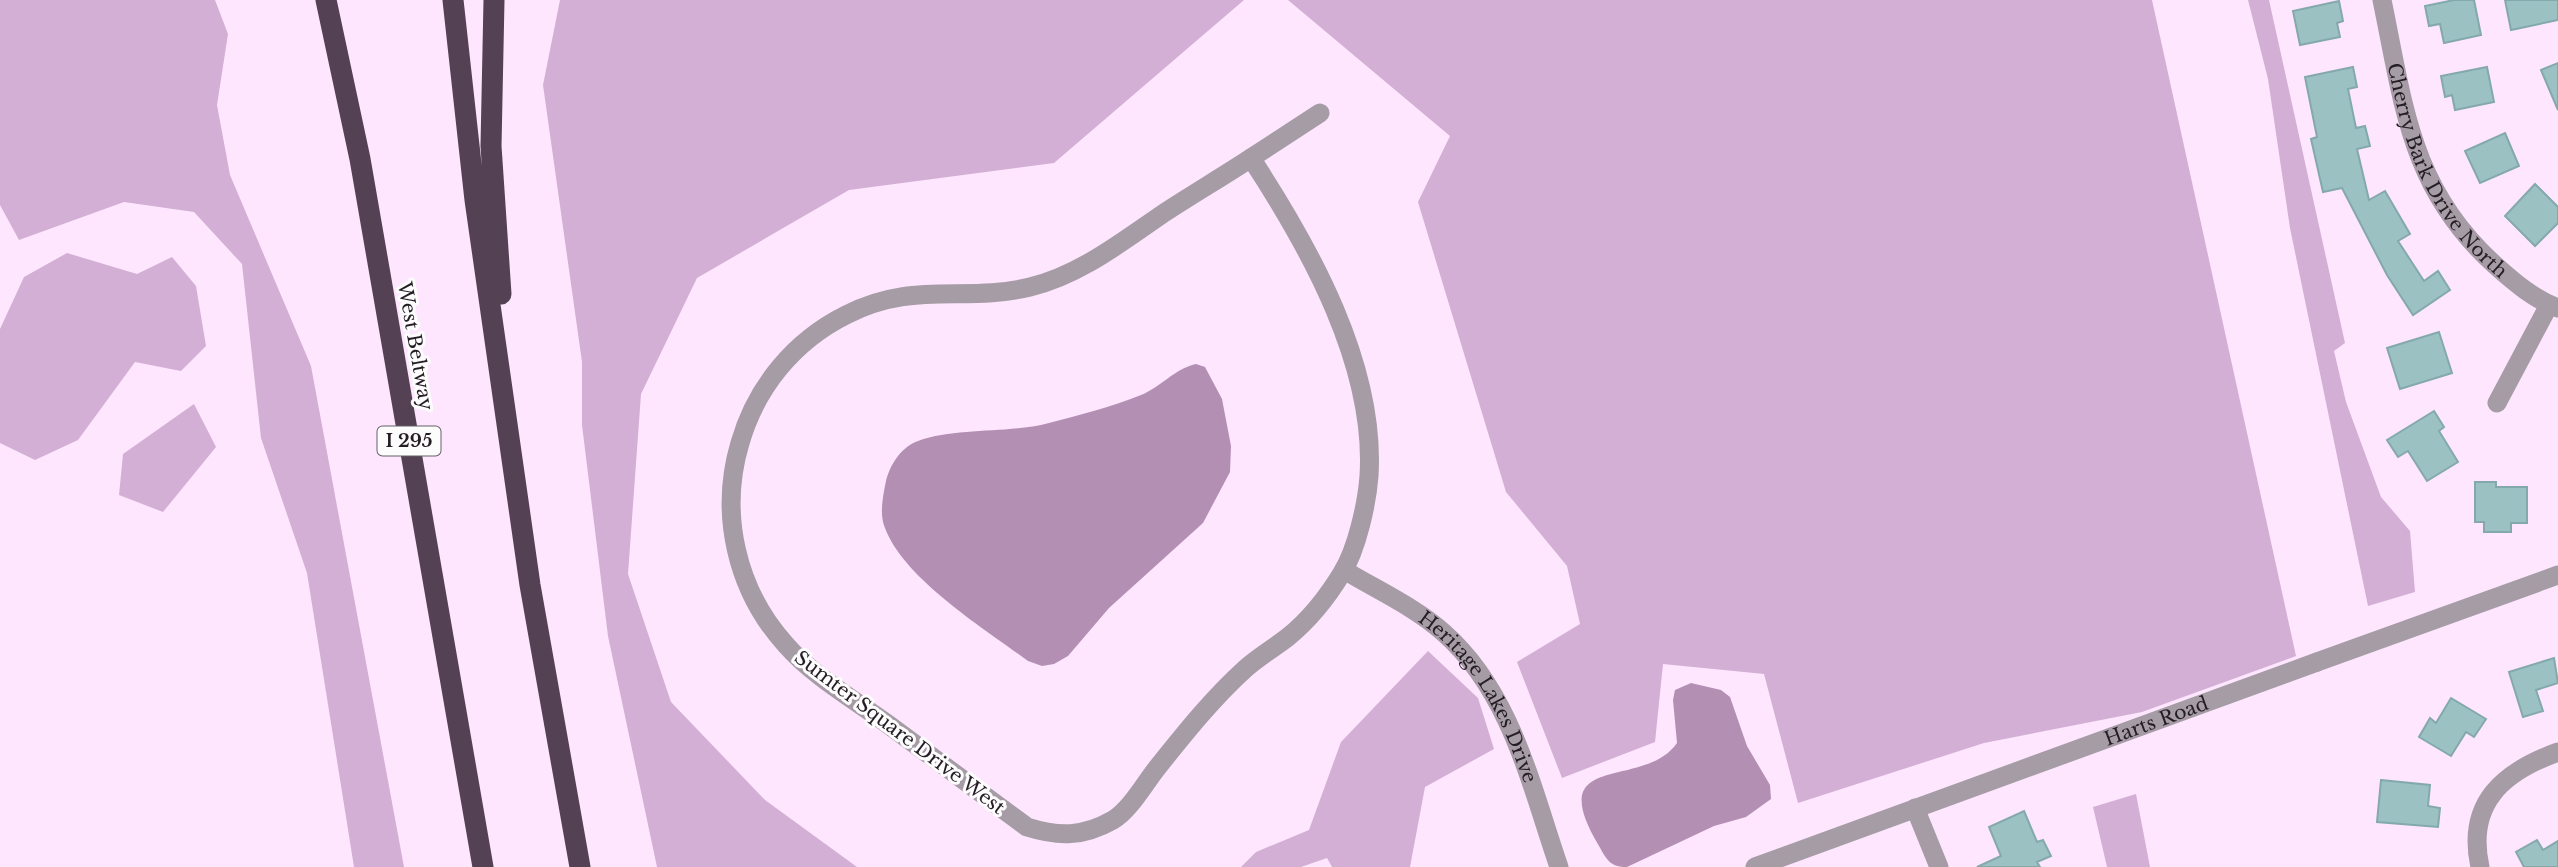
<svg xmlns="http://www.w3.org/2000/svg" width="2558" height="867" font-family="'Libre Baskerville',serif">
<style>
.green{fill:#d3afd5}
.water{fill:#b38fb4}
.building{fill:#9bc1c3;stroke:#84a9ac;stroke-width:2}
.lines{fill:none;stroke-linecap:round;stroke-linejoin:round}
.minor{stroke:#a69ca6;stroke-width:19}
.tertiary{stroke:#a69ca6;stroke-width:19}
.motorway{stroke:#544154;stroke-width:21}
.labels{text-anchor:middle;stroke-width:6;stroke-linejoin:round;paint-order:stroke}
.shield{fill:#fcfcfc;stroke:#666066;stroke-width:2}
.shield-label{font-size:18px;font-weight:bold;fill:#251d25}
.street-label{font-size:19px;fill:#251d25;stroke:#fcfcfc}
</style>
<rect width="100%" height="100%" fill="#fee6fe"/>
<!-- green -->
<path class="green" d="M0,0h215l13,34 -11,71 13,70 81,191 93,501h-50l-47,-294 -46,-135 -19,-174 -48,-52 -70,-10 -105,38 -19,-35z
M560,0h684l-190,163 -205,27 -152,88 -56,116 -13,180 43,128 94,98 92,67h-200l-49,-231 -26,-211v-63l-39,-277z
M1288,0h864l144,656 -154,56 -158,31 -186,60 -34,-129 -101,-10 -8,78 -93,36 -45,-116 63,-38 -13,-58 -61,-74 -88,-290 32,-66z
M2248,0h21l76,343 -11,8 12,51 35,95 29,34 5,61 -47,14 -78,-378 -22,-149z
M67,253l70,21 35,-17 24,29 10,60 -25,25 -46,-9 -57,78 -43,20 -35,-17v-114l24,-52z
M194,404l22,43 -53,65 -44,-17 4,-41z
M1428,651l50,47 16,51 -69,38 -15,80h-78l-5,-9 -26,9h-60l15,-15 53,-22 32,-88z
M2136,794l14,73h-43l-14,-60z"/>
<!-- water -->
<path class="water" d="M1196,364l9,3 17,32 9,47 -1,26 -27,51 -94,85 -41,48 -14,8 -12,2 -14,-5c-43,-32 -124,-82 -143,-133 -6,-14 -2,-32 1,-47 4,-16 15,-34 32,-40 39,-14 89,-7 131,-18 30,-8 63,-16 92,-28 20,-8 33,-26 55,-31z
M1691,683l30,7 9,7 17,49 23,39 1,14 -25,18 -32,9 -87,41c-17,0 -20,-7 -28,-21 -58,-97 45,-55 78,-103l-4,-43 2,-10z"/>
<!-- building -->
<path class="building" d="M2454,0h20l7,35 -37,8 -4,-19 -11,2 -4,-20z
M2505,0h53v20l-47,10z
M2339,1l4,20 -6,2 3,14 -40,8 -7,-34z
M2558,63v47l-17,-40z
M2353,67l4,20 -9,2 8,39 9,-2 5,20 -13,3 12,51 16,-9 25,43 -12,7 26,40 14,-10 12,19 -37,25 -26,-40 -45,-87 -19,4 -12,-53 6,-2 -12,-60z
M2487,67l7,35 -39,8 -3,-15 -7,2 -4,-21z
M2505,133l14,33 -39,17 -15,-32z
M2535,184l23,23v16l-23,23 -30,-30z
M2439,332l13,41 -52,16 -13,-41z
M2434,411l10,16 -5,4 19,31 -31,19 -19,-30 -10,6 -11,-17z
M2475,482h21v5h31v36h-16v9h-27v-10h-9z
M2554,658l4,25 -22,7 7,21 -20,6 -14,-45z
M2451,698l35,21 -12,18 -8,-5 -15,24 -32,-19 11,-19 6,5z
M2381,780l49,5 -2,21 12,2 -2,19 -61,-5z
M2024,811l13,31 6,-2 8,16 -14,6 3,5h-63l24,-11 -12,-29z
M2537,840l6,10 15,-9v26h-34l-8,-15z"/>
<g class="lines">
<!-- minor -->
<g class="minor">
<path id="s1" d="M2382,0c22,106 28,189 114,266 18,16 39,34 62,42"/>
<path d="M1251,158c59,90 125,208 118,318 -2,27 -12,73 -27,97 -14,23 -33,47 -54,64 -14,11 -30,20 -43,32 -33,30 -60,64 -88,99 -12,15 -27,42 -44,52 -30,17 -54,17 -86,7 -46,-34 -92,-68 -138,-102 -34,-25 -75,-48 -103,-80 -50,-55 -67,-132 -46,-202 16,-56 54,-102 106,-128 67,-35 119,-12 184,-28 50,-12 93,-46 134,-74 29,-19 58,-36 87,-55z"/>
<path d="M1251,158l69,-45"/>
<path d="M2497,403l52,-98"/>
<path id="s2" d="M1344,570c33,20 71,37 100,63 67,59 87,153 115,234"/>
<path d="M1915,808l24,59"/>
<path id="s3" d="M1755,867l562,-205"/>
<path d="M2480,867c-14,-64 23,-95 78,-115"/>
</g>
<!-- tertiary -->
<path class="tertiary" d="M2317,662l241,-87"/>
<!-- motorway -->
<path class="motorway" d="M326,0l34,159 123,708
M453,0l22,200 55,385 50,282
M494,0l-3,146 10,148"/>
</g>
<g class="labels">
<!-- shield labels -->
<rect class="shield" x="377.5" y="426.5" width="63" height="29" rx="5"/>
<g class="shield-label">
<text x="409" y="447">I 295</text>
</g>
<!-- street labels -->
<g class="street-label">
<text dy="7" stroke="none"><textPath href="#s1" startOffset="186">Cherry Bark Drive North</textPath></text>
<text transform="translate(416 346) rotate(80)" y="7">West Beltway</text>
<text dy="7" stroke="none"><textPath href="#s2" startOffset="191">Heritage Lakes Drive</textPath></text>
<text dy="7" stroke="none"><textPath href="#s3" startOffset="427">Harts Road</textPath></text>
<text transform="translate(900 732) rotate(37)" y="7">Sumter Square Drive West</text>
</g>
</g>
</svg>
